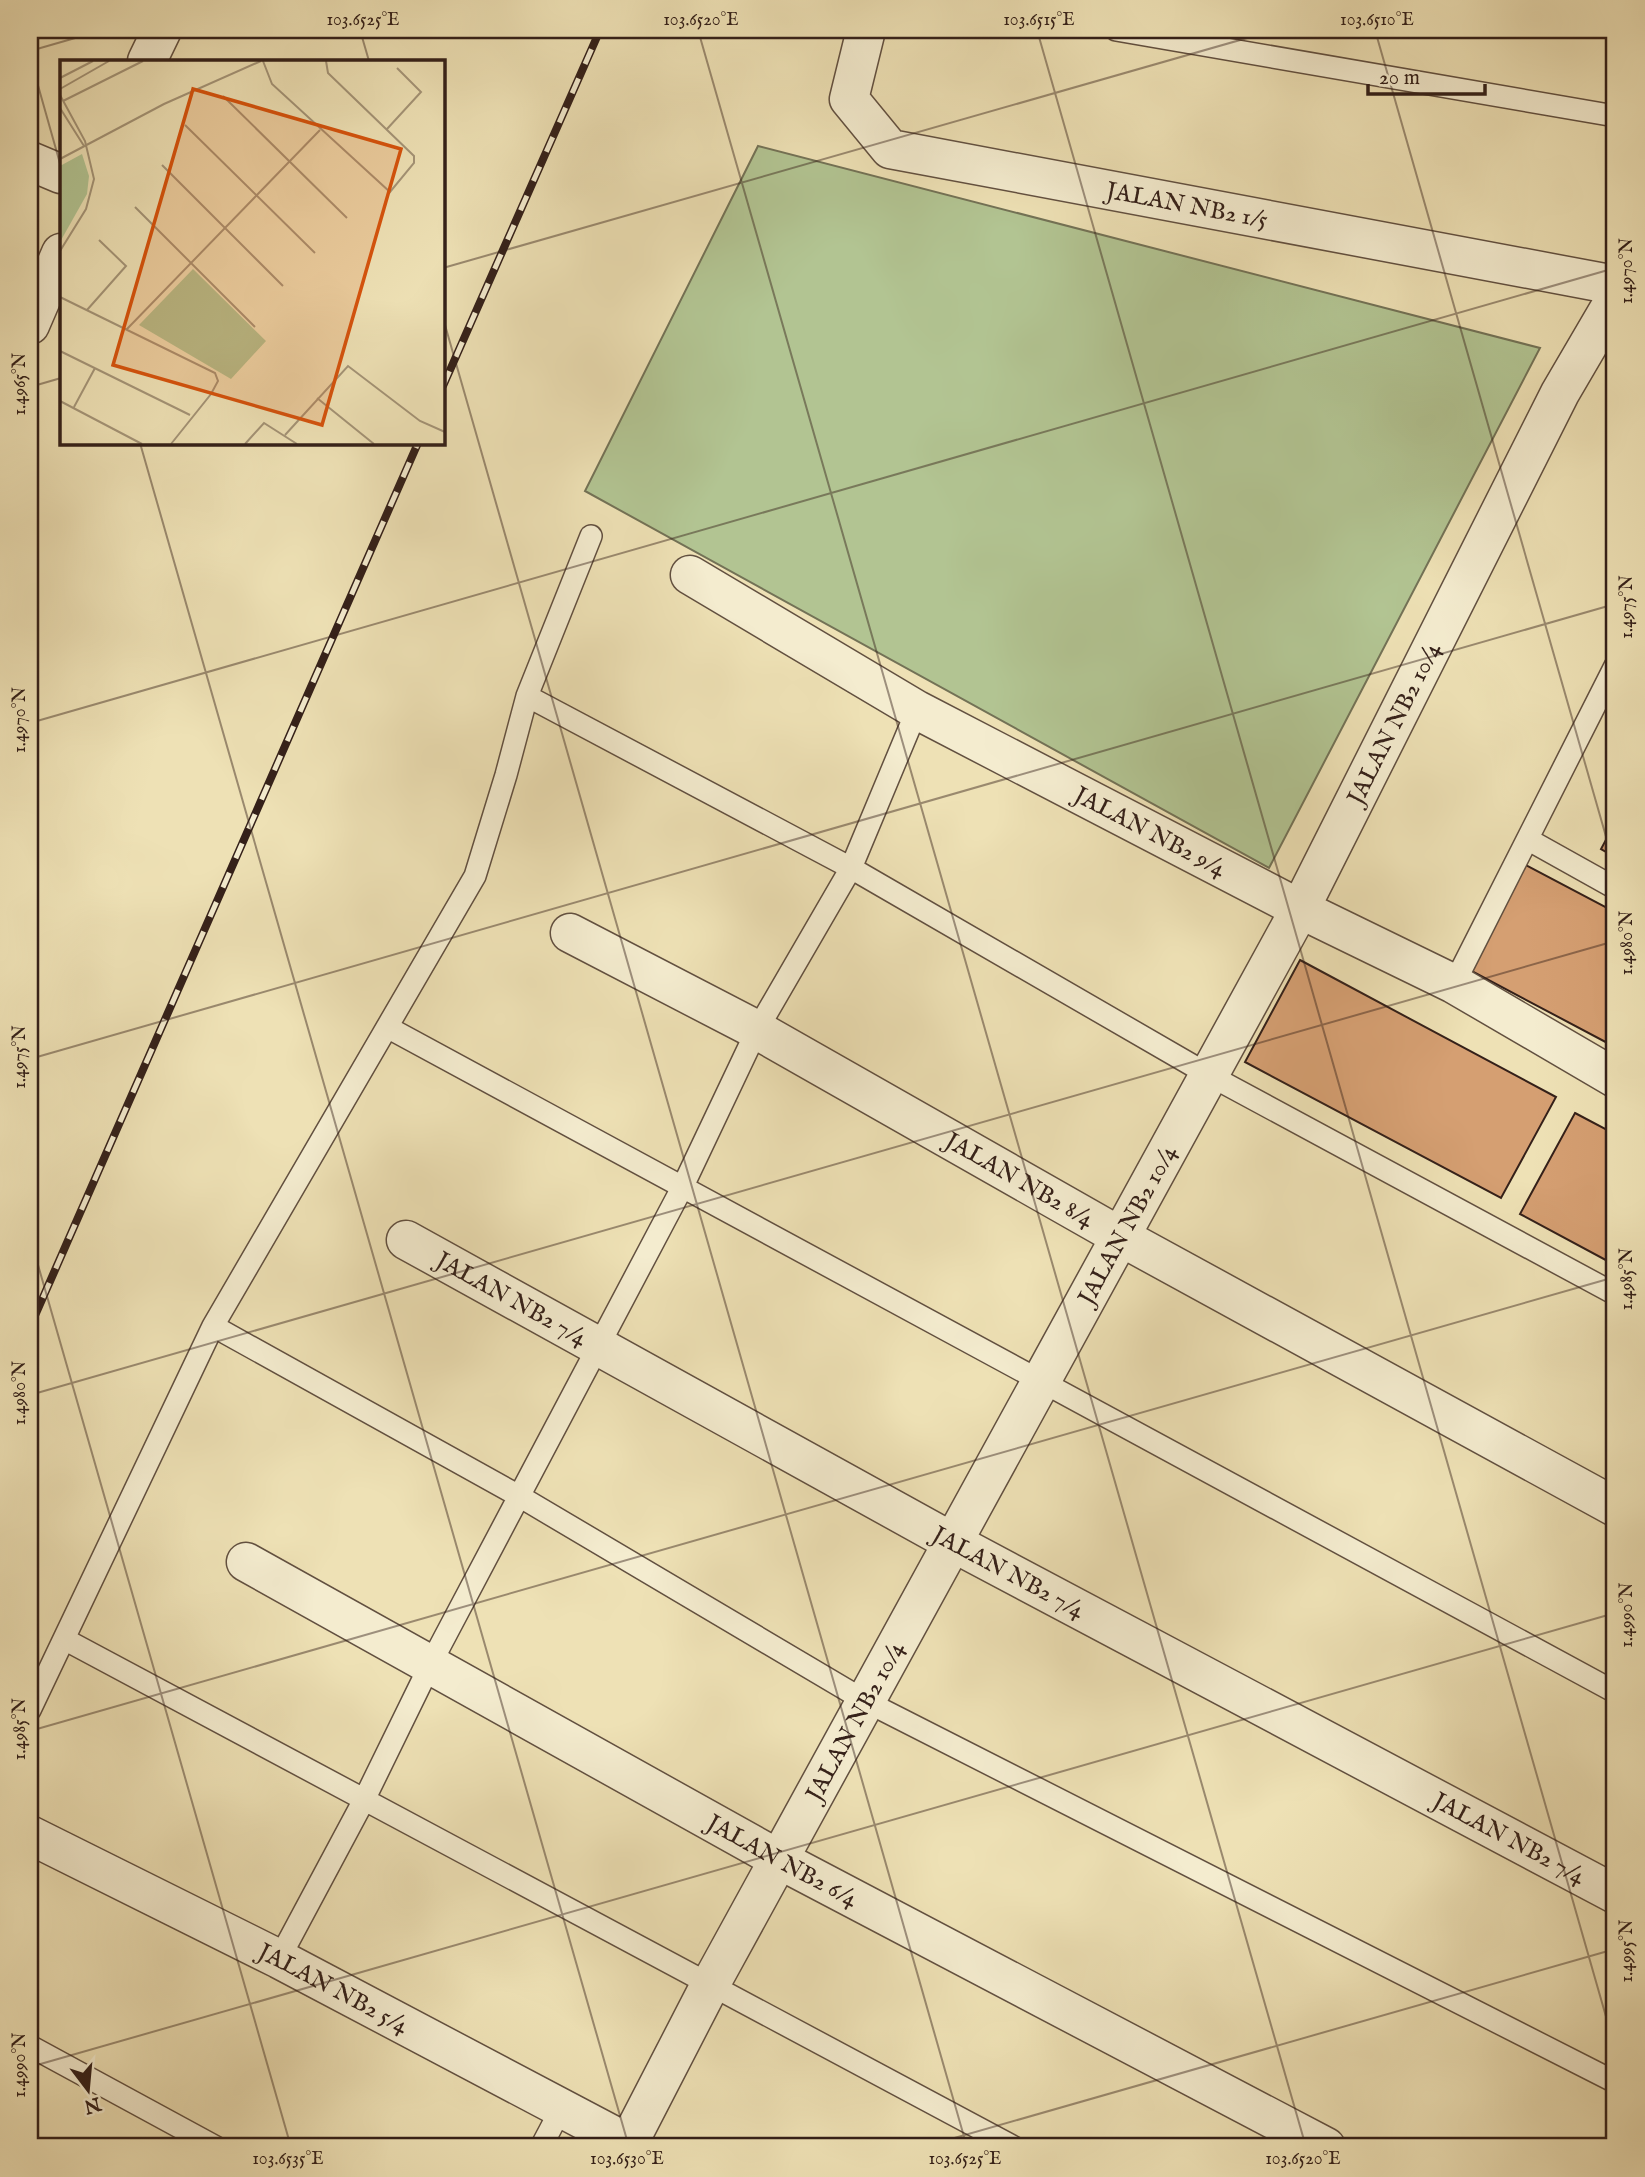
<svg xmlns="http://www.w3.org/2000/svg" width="1645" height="2177" font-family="'IM FELL English',serif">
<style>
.green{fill:#b2c492;stroke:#737256;stroke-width:2}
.building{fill:#d59f72;stroke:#342019;stroke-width:2}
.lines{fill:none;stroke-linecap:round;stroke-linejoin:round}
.service-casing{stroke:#625040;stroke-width:24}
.minor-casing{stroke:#625040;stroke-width:41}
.service{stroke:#f4eccf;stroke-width:21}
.minor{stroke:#f4eccf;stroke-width:38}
.rail-casing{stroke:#342019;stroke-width:8}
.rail{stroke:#f4eccf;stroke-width:5;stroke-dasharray:16;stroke-linecap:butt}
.ticks{fill:none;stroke:#342019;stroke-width:2;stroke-opacity:0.45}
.labels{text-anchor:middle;stroke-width:5;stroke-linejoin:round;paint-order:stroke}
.street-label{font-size:24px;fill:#342019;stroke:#f4eccf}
.inset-road{fill:none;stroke:#a49477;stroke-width:2}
.view{fill:#d6530d;fill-opacity:0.15;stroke:#d6530d;stroke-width:3.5}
.inset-edge{fill:none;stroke:#342019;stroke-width:3.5}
.neatline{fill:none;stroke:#342019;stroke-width:2.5}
.ticks-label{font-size:18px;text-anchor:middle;fill:#342019}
</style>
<rect width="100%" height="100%" fill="#eee1b5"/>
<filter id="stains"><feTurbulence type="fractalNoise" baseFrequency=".00286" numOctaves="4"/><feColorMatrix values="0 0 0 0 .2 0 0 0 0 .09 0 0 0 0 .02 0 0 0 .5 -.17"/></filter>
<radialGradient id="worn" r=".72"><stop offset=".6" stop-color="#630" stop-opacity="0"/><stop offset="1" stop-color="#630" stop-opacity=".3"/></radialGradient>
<!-- green -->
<path class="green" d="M758,146l782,202 -271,520 -684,-377z"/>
<!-- building -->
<path class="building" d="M1615,823v34l-14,-8z
M1520,862l95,50v135l-151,-80z
M1300,960l256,137 -55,101 -256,-136z
M1575,1113l40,21v131l-95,-51z"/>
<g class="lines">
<defs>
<path id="service" d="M1116,30l499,86
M527,696l324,172 358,207 406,219
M1529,840l86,48
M1454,984l161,-318
M387,1027l1228,665
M213,1326l306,170 348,206 748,380
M64,1639l950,508
M30,1710l183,-384 262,-450 31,-101 21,-79 64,-160
M279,1959l85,-159 67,-137 252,-477 74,-156 94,-162 66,-158
M30,2046l186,101
M541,2147l20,-38"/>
<g id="minor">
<path id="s1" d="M866,30l-17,69 41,50 725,136"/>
<path d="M147,61l15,-31"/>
<path d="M30,161l31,13"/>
<path d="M30,325l31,-72"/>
<path id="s2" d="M690,575l227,135 383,199 154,75 161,94"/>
<path id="s3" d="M570,933l187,97 364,207 494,270"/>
<path id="s4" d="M406,1240l548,303 661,351"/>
<path id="s5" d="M246,1562l534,298 546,287"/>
<path id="s6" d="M30,1835l249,124 356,188"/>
<path id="s7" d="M628,2144l82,-159 590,-1076 260,-516 55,-94"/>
</g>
</defs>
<!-- service casing -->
<use href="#service" class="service-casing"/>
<!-- minor casing -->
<use href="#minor" class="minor-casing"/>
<!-- service -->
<use href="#service" class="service"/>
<!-- minor -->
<use href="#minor" class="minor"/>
<defs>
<path id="rail" d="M443,386l157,-356
M30,1327l388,-884"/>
</defs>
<!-- rail casing -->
<use href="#rail" class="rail-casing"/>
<!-- rail -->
<use href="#rail" class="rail"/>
</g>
<!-- ticks -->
<path class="ticks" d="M360,30l9,31M698,30l608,2117M1037,30l578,2018M1375,30l240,838M30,51l73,-21M30,57l31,110M443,268l832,-238M443,318l524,1829M30,387l31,-9M140,443l489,1704M30,723l1585,-455M30,1059l1585,-455M30,1237l261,910M30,1395l1585,-454M30,1731l1585,-454M30,2067l1585,-454M923,2147l692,-198"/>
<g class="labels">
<!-- street labels -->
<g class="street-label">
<text dy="8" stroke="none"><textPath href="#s1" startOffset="438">JALAN NB2 1/5</textPath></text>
<text dy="8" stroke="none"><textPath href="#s7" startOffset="1614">JALAN NB2 10/4</textPath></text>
<text dy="8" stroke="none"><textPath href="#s2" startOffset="527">JALAN NB2 9/4</textPath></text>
<text dy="8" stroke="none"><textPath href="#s3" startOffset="513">JALAN NB2 8/4</textPath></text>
<text dy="8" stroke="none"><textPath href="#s7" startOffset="1046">JALAN NB2 10/4</textPath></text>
<text dy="8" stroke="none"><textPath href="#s4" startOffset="121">JALAN NB2 7/4</textPath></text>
<text dy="8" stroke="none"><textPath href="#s4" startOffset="688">JALAN NB2 7/4</textPath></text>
<text dy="8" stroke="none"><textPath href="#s7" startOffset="480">JALAN NB2 10/4</textPath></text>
<text dy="8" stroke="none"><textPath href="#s4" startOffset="1255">JALAN NB2 7/4</textPath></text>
<text dy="8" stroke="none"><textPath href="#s5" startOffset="614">JALAN NB2 6/4</textPath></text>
<text dy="8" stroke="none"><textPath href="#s6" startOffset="340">JALAN NB2 5/4</textPath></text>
</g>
</g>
<!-- overview -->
<g transform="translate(60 60)">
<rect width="385" height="385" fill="#eee1b5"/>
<path d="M22,94l7,22 -2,18 -27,48v-76zM133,209l73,72 -35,38 -92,-54z" fill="#b2c492"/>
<path class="inset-road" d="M203,1l9,23 118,108 24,-29v-7l-86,-83 -2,-12M0,18l33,-17M0,29l49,-28M0,35l25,46 9,38 -8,30 -26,42M163,36l124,122M3,41l80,-40M0,48l24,38M125,65l130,128M327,69l34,-37 -24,-24M0,99l104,-55 97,-43M102,105l121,121M75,147l120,120M0,237l155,76 3,8 -7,13 -40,50M27,250l39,-44 -27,-26M67,269l193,-199M0,291l130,64M257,338l57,46M0,341l82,43M14,347l21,-39M225,375l63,-69 72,55 25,11M185,384l19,-21 33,21"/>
<path class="view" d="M133,29l208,60 -79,276 -209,-60z"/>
<rect width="385" height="385" class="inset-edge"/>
</g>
<!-- margin -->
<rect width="1645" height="2177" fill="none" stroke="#eee1b5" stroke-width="77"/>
<!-- north arrow -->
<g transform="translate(88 2090) rotate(164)" stroke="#f4eccf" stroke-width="5" paint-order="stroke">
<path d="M0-5L12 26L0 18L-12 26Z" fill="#342019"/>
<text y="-10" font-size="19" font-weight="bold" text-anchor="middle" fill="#342019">N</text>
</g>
<!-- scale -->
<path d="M1368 84v10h117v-10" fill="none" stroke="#342019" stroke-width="3.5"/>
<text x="1379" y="84" font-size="21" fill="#342019" stroke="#f4eccf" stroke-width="5" paint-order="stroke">20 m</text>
<rect x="38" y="38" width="1568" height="2100" class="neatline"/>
<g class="ticks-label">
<text x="363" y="25">103.6525°E</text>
<text x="701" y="25">103.6520°E</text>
<text x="1039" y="25">103.6515°E</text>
<text x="1377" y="25">103.6510°E</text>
<text transform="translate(1626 271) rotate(-90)" y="6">1.4970°N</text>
<text transform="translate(19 384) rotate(-90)" y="6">1.4965°N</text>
<text transform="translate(1626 607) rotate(-90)" y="6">1.4975°N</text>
<text transform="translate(19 720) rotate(-90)" y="6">1.4970°N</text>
<text transform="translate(1626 943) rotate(-90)" y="6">1.4980°N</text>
<text transform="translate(19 1057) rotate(-90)" y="6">1.4975°N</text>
<text transform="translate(1626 1279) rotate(-90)" y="6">1.4985°N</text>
<text transform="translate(19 1393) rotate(-90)" y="6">1.4980°N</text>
<text transform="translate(1626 1615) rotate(-90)" y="6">1.4990°N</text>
<text transform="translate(19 1729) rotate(-90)" y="6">1.4985°N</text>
<text transform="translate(1626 1951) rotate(-90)" y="6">1.4995°N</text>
<text transform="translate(19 2065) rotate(-90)" y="6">1.4990°N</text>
<text x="288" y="2164">103.6535°E</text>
<text x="627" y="2164">103.6530°E</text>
<text x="965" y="2164">103.6525°E</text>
<text x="1303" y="2164">103.6520°E</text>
</g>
<rect width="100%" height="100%" filter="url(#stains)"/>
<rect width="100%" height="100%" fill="url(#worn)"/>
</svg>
